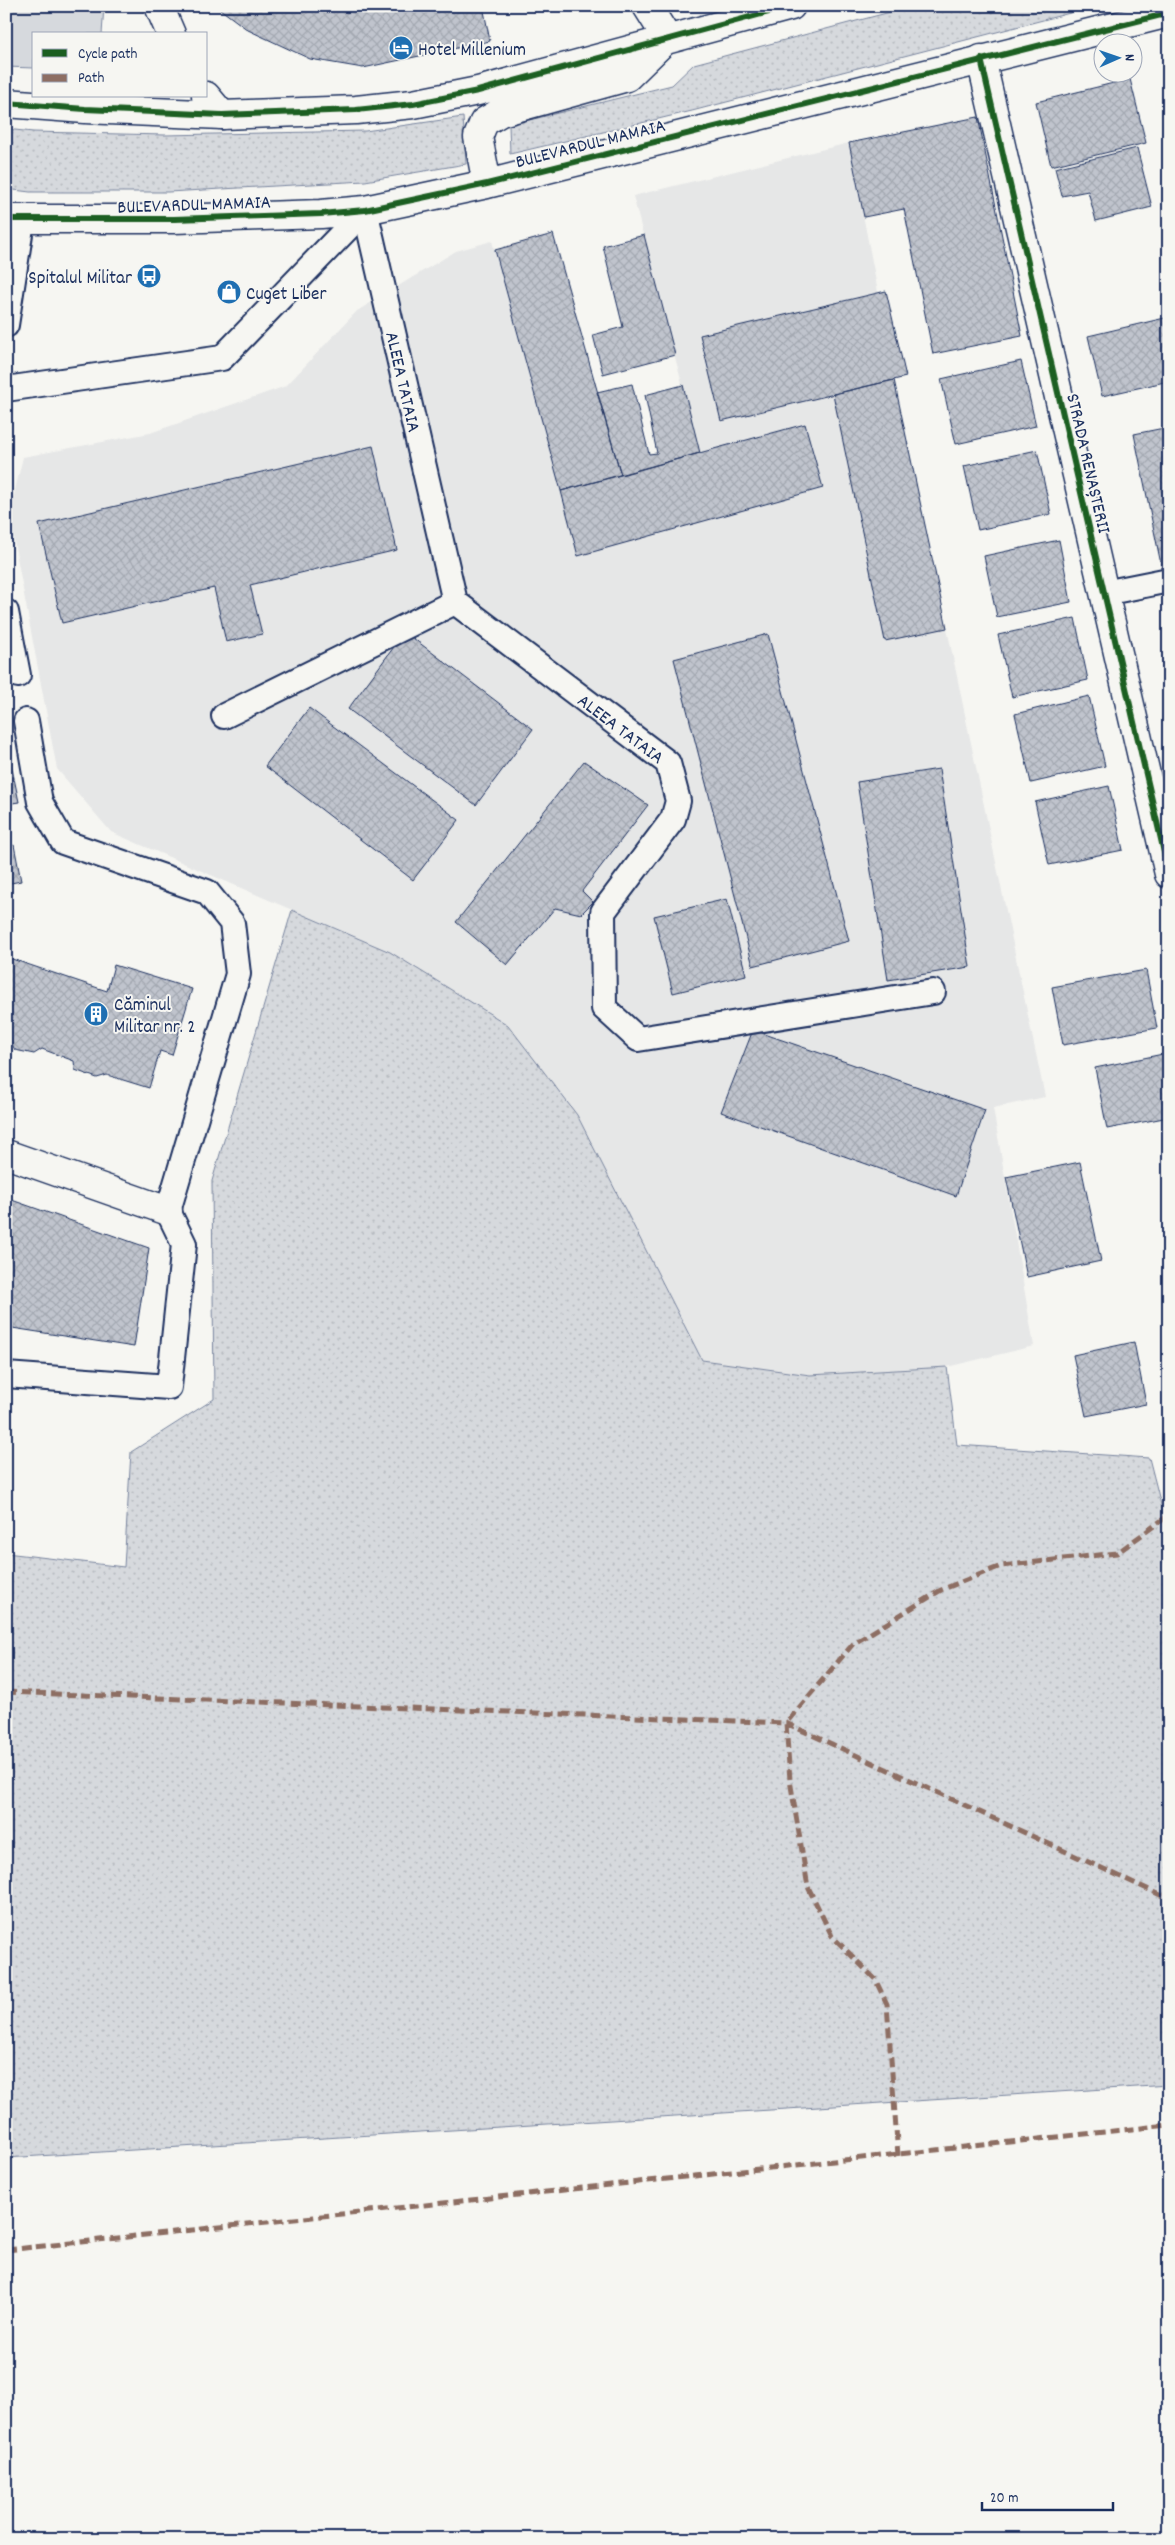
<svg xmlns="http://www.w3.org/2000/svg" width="1175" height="2545" font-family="Dekko,sans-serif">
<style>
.built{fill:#e6e7e7}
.grass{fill:url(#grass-dots);stroke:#78849e}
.park{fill:#d6d9dd;stroke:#78849e}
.building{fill:url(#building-cross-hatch);stroke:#1b2f5e}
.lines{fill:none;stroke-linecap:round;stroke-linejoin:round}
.lane-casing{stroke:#1b2f5e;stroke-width:28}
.street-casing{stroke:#1b2f5e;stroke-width:31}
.secondary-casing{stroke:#1b2f5e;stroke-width:31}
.lane{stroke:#f6f6f2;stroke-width:24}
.street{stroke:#f6f6f2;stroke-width:28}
.secondary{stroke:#f6f6f2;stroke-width:28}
.quiet{stroke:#8d6e63;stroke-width:5;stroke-dasharray:10 5;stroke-linecap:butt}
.cycleway-casing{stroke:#f6f6f2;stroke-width:9}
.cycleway{stroke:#1b5e20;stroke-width:6}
.labels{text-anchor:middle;stroke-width:4;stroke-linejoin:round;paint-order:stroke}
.poi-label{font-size:19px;fill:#1b2f5e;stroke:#f6f6f2;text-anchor:start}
.street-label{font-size:19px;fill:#1b2f5e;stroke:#f6f6f2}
</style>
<defs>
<pattern id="grass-dots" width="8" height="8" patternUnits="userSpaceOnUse" patternTransform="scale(1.25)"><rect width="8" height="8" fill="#d6d9dd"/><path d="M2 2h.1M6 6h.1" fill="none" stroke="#b7bbc0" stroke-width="1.8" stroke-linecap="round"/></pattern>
<pattern id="building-cross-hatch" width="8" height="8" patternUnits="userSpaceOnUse" patternTransform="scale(1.25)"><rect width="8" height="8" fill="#c0c4cd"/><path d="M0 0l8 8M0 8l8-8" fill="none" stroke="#a4a9b2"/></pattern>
</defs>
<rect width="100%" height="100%" fill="#f6f6f2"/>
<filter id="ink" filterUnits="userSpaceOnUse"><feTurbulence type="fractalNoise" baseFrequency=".02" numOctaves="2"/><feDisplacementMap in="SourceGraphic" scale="10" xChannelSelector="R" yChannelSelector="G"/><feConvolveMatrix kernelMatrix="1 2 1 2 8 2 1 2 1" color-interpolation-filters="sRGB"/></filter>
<g filter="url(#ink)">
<!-- built -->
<path class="built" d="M849,143l29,149 8,-1 20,86 -11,3 150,717 -52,11 41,238 -87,21 -137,8 -108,-15 -125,-245 -187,-163 -279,-120 -54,-63 -48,-254 14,-58 127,-24 136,-47 71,-75 99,-60 36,-10 69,250 139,-38 -67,-257z"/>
<!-- grass -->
<path class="grass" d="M913,6h184l-405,105 -182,43 -1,-29 163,-40 22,-21z
M463,117l3,47 -101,17 -197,11h-138l-24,-3v-60l27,3 132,3 200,-4z
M292,910l98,42 118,73 69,90 125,245 108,15 137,-8 10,78 192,13 20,78v549l-1163,73v-605l118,14 7,-115 83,-53 -2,-218z"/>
<!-- park -->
<path class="park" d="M6,6h98l-2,28h-68v34l-28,-1z"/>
<!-- building -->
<path class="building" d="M216,6h267l7,35 -127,27 -53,-9 -62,-29z
M1130,79l16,64 -95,23 -15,-64z
M978,117l44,219 -89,18 -29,-145 -40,8 -15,-74z
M1137,148l15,59 -56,14 -8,-30 -26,5 -7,-28z
M553,234l68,241 -60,16 -66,-241z
M644,235l31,120 -72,19 -10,-39 30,-8 -20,-81z
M886,291l20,86 -185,44 -21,-86z
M1169,317v64l-67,15 -14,-60z
M1021,361l15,65 -80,18 -15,-65z
M894,380l53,248 -62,13 -52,-247z
M632,384l17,70 8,-1 -12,-58 38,-10 17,68 -79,22 -24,-83z
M805,424l18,64 -245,68 -17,-65z
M1169,427v140l-7,2 -28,-135z
M373,446l24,104 -147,35 12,49 -36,8 -12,-54 -152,35 -23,-99z
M1037,450l14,64 -73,16 -14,-64z
M1059,540l12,62 -74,15 -13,-61z
M1075,618l13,62 -76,17 -14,-62z
M405,632l128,97 -57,76 -128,-96z
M768,634l81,307 -96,25 -79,-307z
M1089,696l16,70 -74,17 -16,-69z
M309,708l150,112 -46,60 -148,-114z
M6,740l13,62 -13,2z
M584,761l64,44 -66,86 11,11 -12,12 -26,-6 -48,57 -51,-43z
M939,769l31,198 -82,13 -31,-198z
M1109,786l14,64 -74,15 -14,-63z
M14,845l7,36 -15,3v-37z
M727,899l19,76 -73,18 -19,-77z
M6,957l101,34 7,-26 78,24 -20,66 -12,-4 -11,37 -42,-13 -10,3 -22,-8 -1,-9 -32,-12 -8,5 -19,-4 -6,-11 -3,-1z
M1146,970l11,58 -94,17 -11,-58z
M753,1030l232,80 -29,86 -235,-84z
M1163,1054l6,31v32l-62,12 -12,-61z
M1080,1162l21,99 -74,16 -21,-100z
M6,1198l143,50 -15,99 -128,-20z
M1134,1342l12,62 -60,12 -13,-61z"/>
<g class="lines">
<defs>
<g id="lane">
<path id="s1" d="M365,210l90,392 213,161 10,38 -5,18 -70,93 1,96 34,31 295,-47"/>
<path d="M6,325l16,-104"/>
<path d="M6,389l216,-31 143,-148"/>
<path d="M1104,593l65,-13"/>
<path d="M6,612l12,63"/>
<path d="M224,716l231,-114"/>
<path d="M6,1375l163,12 15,-143 -16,-33 70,-237 -6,-51 -25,-31 -144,-50 -23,-40 -14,-81"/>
</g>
<path id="street" d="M159,6l12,28
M647,6l20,32
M981,59l188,815
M206,96l16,19
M6,1154l162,57"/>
<path id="secondary" d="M6,103l79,6 137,6 134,-5 57,-6 65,-13 313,-85
M487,184l-9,-47 6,-15 17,-10 126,-35 40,-39
M6,219h168l147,-5 44,-4 122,-26 682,-171"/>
</defs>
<!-- lane casing -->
<use href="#lane" class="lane-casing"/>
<!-- street casing -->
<use href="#street" class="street-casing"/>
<!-- secondary casing -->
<use href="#secondary" class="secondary-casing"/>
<!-- lane -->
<use href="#lane" class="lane"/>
<!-- street -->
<use href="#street" class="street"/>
<!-- secondary -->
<use href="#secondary" class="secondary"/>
<!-- quiet -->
<path class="quiet" d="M6,1692l780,31 383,176
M898,2156l-11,-152 -12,-25 -43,-43 -24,-49 -18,-107 -4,-57 67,-79 88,-54 60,-24 116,-13 52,-38
M6,2250l1163,-125"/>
<defs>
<path id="cycleway" d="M981,59l188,815
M6,103l79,6 137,6 134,-5 57,-6 65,-13 313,-85
M6,219h168l147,-5 44,-4 122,-26 682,-171"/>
</defs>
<!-- cycleway casing -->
<use href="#cycleway" class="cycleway-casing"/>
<!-- cycleway -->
<use href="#cycleway" class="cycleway"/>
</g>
</g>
<!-- icons -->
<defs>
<symbol id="hotel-disc" viewBox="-11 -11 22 22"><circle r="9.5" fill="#1f6fb2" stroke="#f6f6f2"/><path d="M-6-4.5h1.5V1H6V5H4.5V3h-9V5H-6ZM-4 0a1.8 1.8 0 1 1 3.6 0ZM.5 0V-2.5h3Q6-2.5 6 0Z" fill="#fff"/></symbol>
<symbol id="bus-disc" viewBox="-11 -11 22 22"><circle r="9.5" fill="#1f6fb2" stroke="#f6f6f2"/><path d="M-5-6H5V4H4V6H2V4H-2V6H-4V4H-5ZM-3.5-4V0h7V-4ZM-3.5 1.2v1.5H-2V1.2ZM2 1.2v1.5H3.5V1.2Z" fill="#fff"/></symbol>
<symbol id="shop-disc" viewBox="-11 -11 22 22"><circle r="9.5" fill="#1f6fb2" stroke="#f6f6f2"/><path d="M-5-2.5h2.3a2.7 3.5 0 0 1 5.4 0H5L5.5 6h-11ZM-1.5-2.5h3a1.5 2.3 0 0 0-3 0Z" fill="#fff"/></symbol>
<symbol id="building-disc" viewBox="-11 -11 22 22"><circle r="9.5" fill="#1f6fb2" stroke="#f6f6f2"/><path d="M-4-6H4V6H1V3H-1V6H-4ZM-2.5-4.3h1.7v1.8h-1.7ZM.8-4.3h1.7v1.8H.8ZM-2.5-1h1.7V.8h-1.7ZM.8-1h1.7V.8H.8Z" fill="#fff"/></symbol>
</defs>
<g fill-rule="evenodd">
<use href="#hotel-disc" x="387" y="34" width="28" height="28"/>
<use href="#bus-disc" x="135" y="262" width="28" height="28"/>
<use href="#shop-disc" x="215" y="278" width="28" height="28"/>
<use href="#building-disc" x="82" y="1000" width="28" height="28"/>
</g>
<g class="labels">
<!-- poi labels -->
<g class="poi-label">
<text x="418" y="55">Hotel Millenium</text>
<text x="132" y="283" text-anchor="end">Spitalul Militar</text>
<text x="246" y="299">Cuget Liber</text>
<text x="114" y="1010">Căminul<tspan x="114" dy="22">Militar nr. 2</tspan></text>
</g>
<!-- street labels -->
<g class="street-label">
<text transform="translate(590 142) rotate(-14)" y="7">BULEVARDUL MAMAIA</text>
<text transform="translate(194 203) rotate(-2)" y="7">BULEVARDUL MAMAIA</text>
<text dy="7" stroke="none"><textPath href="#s1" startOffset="176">ALEEA TATAIA</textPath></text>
<text transform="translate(1090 463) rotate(77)" y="7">STRADA RENAȘTERII</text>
<text dy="7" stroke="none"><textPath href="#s1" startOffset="611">ALEEA TATAIA</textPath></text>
</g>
</g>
<!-- margin -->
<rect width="1175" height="2545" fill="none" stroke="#f6f6f2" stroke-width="25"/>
<rect x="12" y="12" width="1150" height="2520" fill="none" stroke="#1b2f5e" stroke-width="2" filter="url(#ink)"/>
<!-- legend -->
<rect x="32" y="32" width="175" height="65" fill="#f6f6f2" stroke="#9ea6b7"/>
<rect x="42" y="49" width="25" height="8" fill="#1b5e20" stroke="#9ea6b7"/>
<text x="78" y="58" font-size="15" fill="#1b2f5e">Cycle path</text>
<rect x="42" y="74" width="25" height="8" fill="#8d6e63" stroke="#9ea6b7"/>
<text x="78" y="82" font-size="15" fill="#1b2f5e">Path</text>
<!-- north arrow -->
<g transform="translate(1118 58) rotate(88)"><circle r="24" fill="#f6f6f2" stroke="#9ea6b7"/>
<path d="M0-4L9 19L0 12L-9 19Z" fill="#1f6fb2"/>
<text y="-8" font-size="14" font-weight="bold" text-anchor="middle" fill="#1b2f5e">N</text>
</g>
<!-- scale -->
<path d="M982 2502v8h131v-8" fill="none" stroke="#1b2f5e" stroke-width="2.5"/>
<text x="990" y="2502" font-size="15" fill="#1b2f5e" stroke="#f6f6f2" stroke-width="4" paint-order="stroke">20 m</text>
</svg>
